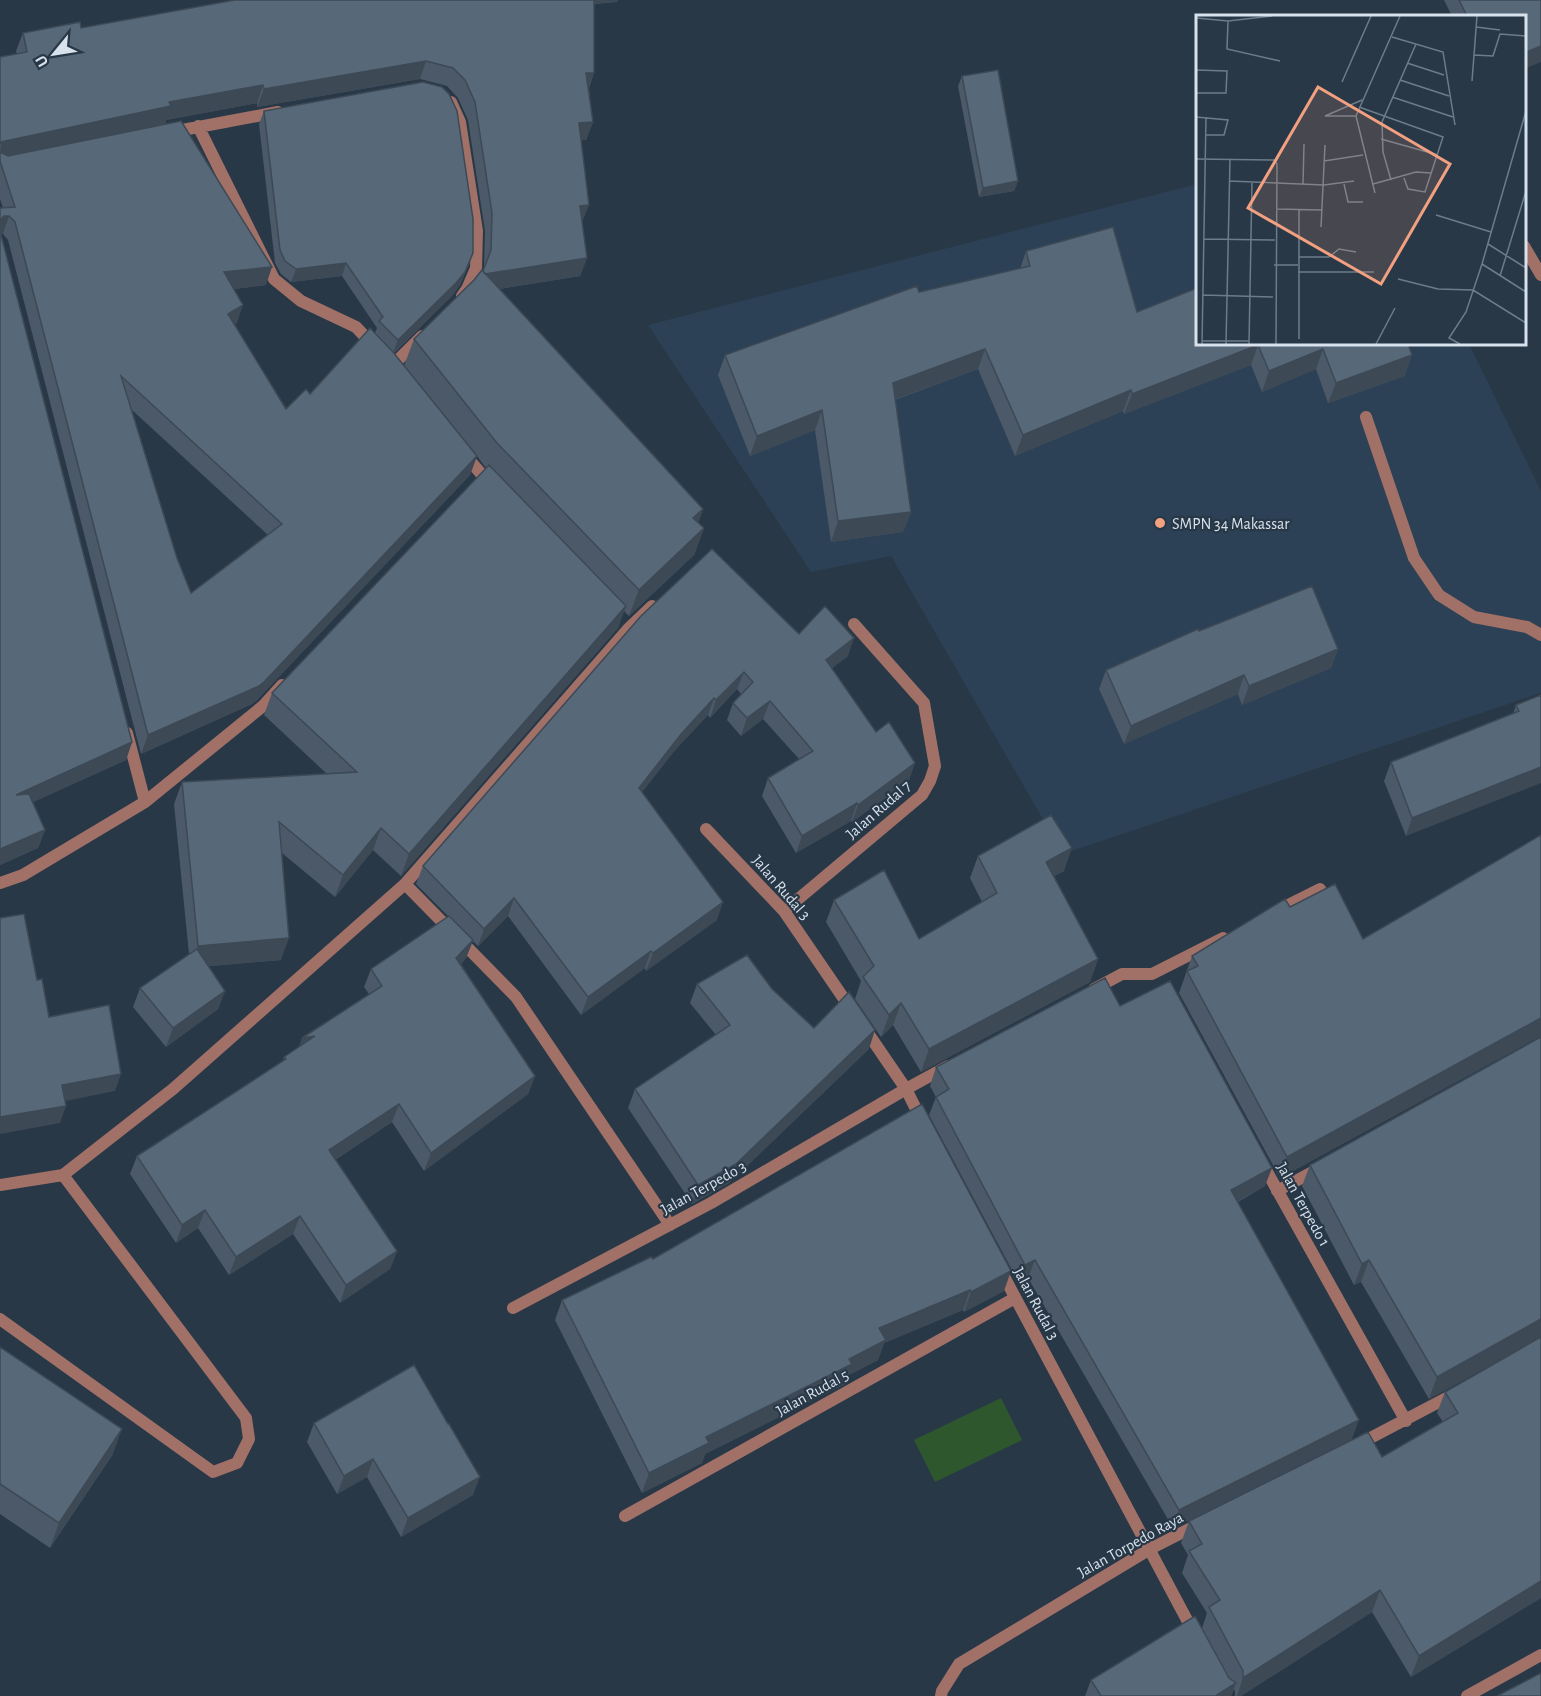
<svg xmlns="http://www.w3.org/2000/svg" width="1541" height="1696" font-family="'Alegreya Sans',sans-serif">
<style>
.built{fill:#2c4155}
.green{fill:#2e572e}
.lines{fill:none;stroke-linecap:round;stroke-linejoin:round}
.street{stroke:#a17168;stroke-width:12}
.wall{fill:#4b5968;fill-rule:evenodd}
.shaded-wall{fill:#3d4955}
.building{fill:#576879;stroke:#3d4955;stroke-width:1.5;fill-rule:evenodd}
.poi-dot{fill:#f2a080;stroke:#283847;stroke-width:2}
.labels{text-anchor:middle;stroke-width:4.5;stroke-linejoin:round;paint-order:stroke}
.poi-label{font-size:16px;fill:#d8e2ec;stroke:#283847;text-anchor:start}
.street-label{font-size:16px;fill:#d8e2ec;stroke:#283847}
.inset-road{fill:none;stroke:#6e7c89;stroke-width:1.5}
.view{fill:#f2a080;fill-opacity:0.15;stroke:#f2a080;stroke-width:3}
.inset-edge{fill:none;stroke:#d8e2ec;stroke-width:3}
</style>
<rect width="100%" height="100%" fill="#283847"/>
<!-- built -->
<path class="built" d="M1197,184l1,160h271l72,147v202l-478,161 -172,-298 -80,16 -163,-247z"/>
<!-- green -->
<path class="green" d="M1001,1398l21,42 -87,42 -21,-42z"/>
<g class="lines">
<!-- street -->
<path class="street" d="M451,102l9,20 17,109 -1,37 -9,21 -5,7
M198,126l76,153 27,22 55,26 18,19
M172,132l106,-20
M1524,246l17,29
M393,365l29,-29
M1366,417l48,141 25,37 35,22 53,10 14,8
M464,454l26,30
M127,733l18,69
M706,829l78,82 69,101
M0,883l23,-8 122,-73 118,-96 19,-21
M405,884l111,113 154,228
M784,911l138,-116 8,-14 5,-15 -11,-63 -70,-79
M1276,911l44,-22
M1094,989l28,-15h30l71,-36
M863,1026l43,63 16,32
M1261,1161l145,260
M0,1185l63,-10 110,-86 232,-205 224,-256 23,-22
M1277,1191l43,-23
M1000,1269l195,366
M513,1308l198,-105 195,-114 42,-23
M0,1319l213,153 24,-9 12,-24 -3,-21 -183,-243
M1357,1445l99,-52
M625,1516l390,-218
M941,1696l1,-5 17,-27 191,-115 49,-25
M1467,1696l74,-41"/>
</g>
<!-- wall -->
<path class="wall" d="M235,0h383l-1,2 -23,2v69l-5,15 4,34 -7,18h-5l1,83 5,35 -7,18 -81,13 204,220 -5,14 6,5 -10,27 -65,61 -5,-5 -6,17 -217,248 -28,-26 -38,47 -53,-44 -1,107 -73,6 17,25 -7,18 -52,38 -33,-40 7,-19 49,-34 -15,-150 8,-22 145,-8 -63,-59 8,-22 214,-225 -9,-12 -7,19 -213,225 -5,4 -111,50 -133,-514 -5,-6h-2l131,508 -6,18 -93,42 12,28 -7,18 -38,17v-657h3l-3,-9v-142l17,-3 -1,-3 7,-18 58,-5zM420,79l27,7 11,12 10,22 17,111 -1,36 -1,4 -69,68 -10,27 -10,-13 58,-57 8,-11 8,-19 -204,-155 -5,13 16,139 6,11 10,8 51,-6 35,52 -2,5 -65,61 -24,15 -52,-85 3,-1 -3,-34 32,-4 -101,-161 1,-4 91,-17v4zM132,410l136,125 -77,58 -14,-35z
M1444,0h97l-17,16h-72z
M962,76l56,105 -4,10 -35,6 -21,-111z
M1026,251l111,61 271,32 -3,32 -77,27 -12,-34 -54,23 -11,-27 -127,49 -1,-3 -108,45 -37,-87 -83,31 16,112 -8,20 -72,10 -16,-112 -65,26 -32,-81 7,-20 194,-63 101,-23z
M1199,631l139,18 -7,19 -89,37 -4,-11 -114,50 -25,-55 7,-19z
M799,634l49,22 -16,12 77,113 -57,41 -1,-1 -55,32 -34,-57 6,-18 31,-19 -36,-40 -22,17 -14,-16 6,-17 8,-9 -4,-5 -27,29 -2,-3 -33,35 -33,42 75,128 -71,51 -1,-3 -64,47 -73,-99 -30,30 -5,-5 -7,17 -5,6 74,112 -7,18 -104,77 -32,-49 -57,38 62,91 -7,18 -50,34 -47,-69 -64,41 -31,-47 -22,15 -46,-69 7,-18 146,-95 1,-4 15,-10 3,-9 67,-44 -5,-7 7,-18 78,-52 -33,-33 7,-18z
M1541,695l-135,141 -22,-55 7,-19 122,-48 3,-9z
M1541,835v763l-130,79 -39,-65 -131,84h-6v-4l-1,-3 -3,7h-146l6,-16 111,-52 5,-15 -25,-40 6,-18 -7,-12 8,-22 193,-64 61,-35 -6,-9 8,-21 94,-54 -110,61 -68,-117 -7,3 -52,-99 8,-21 230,-127h-3l-257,140 -101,-185 13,-37 98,-49 73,32z
M978,856l86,15 -10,5 44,83 -8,23 -169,90 -28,-47 -12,12 -26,-38 6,-18 -35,-59 8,-22 85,39 63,-37 -12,-24z
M697,984l75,5 42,39 55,21 -140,134 -37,21 -64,-96 7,-19 81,-54 -26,-32z
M1120,1006l145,180 -27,16 114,237 -179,89 -145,-250 -9,5 -90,-168 7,-18 -6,-11 6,-19z
M653,1259l351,32 -40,21 -1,-2 -79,33 -6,17 -31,16 -2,8 -140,70 -3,9 -60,30 -87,-173 7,-20z
M0,1347l113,107 -63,94 -50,-34z
M314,1423l159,72 -72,42 -34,-60 -30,17 -30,-52z"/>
<!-- shaded-wall -->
<path class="shaded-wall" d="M588,0h30l-1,2 -30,2z
M1541,46v16l-17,7v-16z
M426,61l-6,18 -163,28 7,-18z
M586,73h8l-7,18z
M263,85l-6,18 -91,17 -2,4 -164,35 1,-17 168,-40z
M593,122l-7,18 -14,1 7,-18z
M1018,181l-4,10 -35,6 4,-9z
M589,205l-7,18 -2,-17z
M4,216h5l-6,18h-3v-14z
M473,253l-13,32 -8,11 -59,57 5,-13z
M587,258l-7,18 -106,17 7,-19z
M346,263l-4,13 -51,6 5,-13z
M272,267l-6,18 -49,6 7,-19z
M243,305l-6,18 -16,9 7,-18z
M1258,345l-7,20 -127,49 8,-20z
M985,349l-7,20 -93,34 8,-20z
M1323,349l-7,20 -54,23 7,-21z
M1412,355l-7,21 -77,27 8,-20z
M1131,390l-8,21 -108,45 8,-21z
M822,410l-7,20 -65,26 7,-20z
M477,456l-7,19 -213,225 -5,4 -111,50 7,-19z
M703,509l-9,26 -1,-17z
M911,512l-8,20 -72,10 7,-21z
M704,528l-10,27 -65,61 10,-26z
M626,606l-8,22 -217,248 8,-22z
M854,638l-6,18 -29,21 7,-17z
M1338,649l-7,19 -89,37 7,-19z
M744,672l-7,17 -27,29 6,-18z
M1244,675l-6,19 -114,50 7,-18z
M714,698l-6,17 -33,35 -43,55 7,-17 43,-55z
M770,701l-7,18 -22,17 6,-18z
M132,742l-6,18 -117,53 7,-18z
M915,763l-6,18 -57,41 6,-17z
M1541,767v16l-135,53 6,-18z
M857,803l-6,18 -55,32 6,-17z
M381,828l-8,22 -38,47 8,-22z
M45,830l-7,18 -38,17v-16z
M1072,848l-8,23 -26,13 8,-22z
M514,898l-6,18 -30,30 6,-17z
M723,902l-6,18 -71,51 7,-18z
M289,938l-8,22 -91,8 8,-22z
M473,940l-7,18 -16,18 6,-18z
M651,951l-6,17 -64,47 7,-18z
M1098,959l-8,23 -169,90 8,-23z
M225,991l-7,18 -52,38 7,-19z
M901,1003l-8,22 -12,12 8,-22z
M1541,1018v20h-4l-257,140 7,-21z
M875,1030l-6,19 -140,134 -37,21 6,-19z
M315,1036l-19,20 6,-18z
M121,1074l-6,17 -59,12 6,-18z
M535,1076l-7,18 -104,77 7,-18z
M399,1104l-7,18 -70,46 7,-18z
M66,1106l-6,17 -60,11v-17z
M1272,1168l-7,18 -41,23 7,-19z
M205,1210l-7,18 -22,15 6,-18z
M300,1216l-7,18 -64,41 7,-18z
M397,1251l-7,18 -50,34 6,-18z
M1035,1260l-7,18 -9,5 6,-18z
M1369,1260l-8,22 -7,3 8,-21z
M1011,1271l-7,20 -40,21 7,-20z
M970,1290l-7,20 -79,33 -6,17 -31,16 -2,8 -140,70 -3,9 -60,30 7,-20 57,-36 143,-78 30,-31z
M1541,1319v19l-3,1 -109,60 8,-22z
M1359,1420l-7,19 -179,89 6,-18z
M122,1429l-9,25 -63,94 9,-25z
M373,1459l-6,18 -30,17 7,-18z
M480,1477l-7,18 -72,42 7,-19z
M1541,1581v17l-130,79 8,-21z
M1380,1590l-8,22 -131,84h-4l6,-18z
M1236,1683l-5,13h-15l1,-1z"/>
<!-- building -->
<path class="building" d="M235,0h359v73h-8l7,49 -14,1 10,82 -9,1 7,52 -102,16 -2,-3 8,-21 1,-37 -17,-111 -10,-22 -12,-12 -27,-7 -162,28 -1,-4 -94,17 2,4 -170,36 -1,2v-87l27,-5 -4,-19 57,-11 1,6z
M1459,0h82v46l-17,7v-37h-57z
M998,70l20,111 -35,7 -21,-112z
M423,82l19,5 7,7 8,17 16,108v34l-8,19 -9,11 -58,57 -19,-19 4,-4 -37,-54 -50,6 -11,-8 -5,-11 -16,-139z
M181,121l91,146 -48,5 19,33 -15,9 58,95 20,-20 4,5 60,-66 23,24 84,104 -213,226 -5,4 -111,49 -133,-513 -6,-6h-5l-4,4v-12l15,-1 -15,-46v-9l8,4zM121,376l161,148 -91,69 -14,-35z
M1113,227l24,85 60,-24v56h211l4,11 -76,28 -13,-34 -54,22 -11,-26 -126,49 -1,-4 -108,45 -38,-86 -92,34 18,129 -73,9 -16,-111 -65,26 -32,-81 192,-69 2,6 111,-26 -4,-15z
M0,231l132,511 -116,53 13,-1 16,36 -45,19z
M482,270l221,239 -10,9 11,10 -65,62 -142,-147 -83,-104 60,-59z
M489,465l137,141 -217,248 -28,-26 -38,47 -64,-53 10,116 -91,8 -16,-164 175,-10 -85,-79z
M712,549l87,85 26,-28 29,32 -28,22 50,72 13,-10 26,41 -57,42 -1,-2 -55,33 -34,-58 45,-27 -43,-50 -23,17 -14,-15 20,-21 -9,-10 -28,28 -2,-2 -32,35 -43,55 84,114 -70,51 -2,-2 -63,46 -74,-99 -30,31 -61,-63 218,-250z
M1312,586l26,63 -89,37 -5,-11 -113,51 -25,-56 92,-41 1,2z
M1541,695v72l-129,51 -21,-56 128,-51 -3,-6z
M1051,815l21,33 -26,14 52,97 -169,90 -28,-46 -12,12 -26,-38 11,-11 -40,-66 50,-30 35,69 78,-46 -19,-37z
M1541,835v183l-254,139 -100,-186 11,-5 -6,-10 93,-57 5,8 45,-23 28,55z
M24,914l13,66 5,-1 7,38 60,-12 12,69 -59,11 4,21 -66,11v-199z
M449,916l24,24 -17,18 79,118 -104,77 -32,-49 -70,46 68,101 -51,34 -46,-69 -64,41 -31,-47 -23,15 -45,-69 149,-97 -2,-2 31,-21 -13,2 80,-52 -11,-17z
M197,949l28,42 -52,37 -33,-40z
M747,955l25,34 42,39 35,-36 26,38 -139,134 -38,21 -63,-96 95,-64 -33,-41z
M1105,978l15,28 50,-25 102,187 -41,22 128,230 -180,90 -144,-250 -10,5 -89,-168 13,-8 -13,-22z
M1541,1037v282l-104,58 -68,-117 -7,4 -52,-99z
M922,1104l89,167 -40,21 -1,-2 -91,38 7,12 -37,19 3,5 -146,73 3,6 -60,30 -87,-173 89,-43 2,2z
M1541,1337v244l-122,75 -39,-66 -137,88v-7l-34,-64 11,-7 -31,-49 13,-7 -13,-23 179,-89 14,25 76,-44 -13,-21z
M0,1347l122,82 -63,94 -59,-39z
M414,1365l34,59h1l31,53 -72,41 -35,-59 -29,17 -30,-53z
M1195,1616l34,62 7,5 -19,12 1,1h-117l-10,-16z
M1541,1673v23h-44z"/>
<!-- markers -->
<circle class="poi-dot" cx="1160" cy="523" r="6"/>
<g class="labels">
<!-- poi labels -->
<g class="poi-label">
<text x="1172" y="529">SMPN 34 Makassar</text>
</g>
<!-- street labels -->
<g class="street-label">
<text transform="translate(878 809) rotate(-41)" y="6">Jalan Rudal 7</text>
<text transform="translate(782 887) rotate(49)" y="6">Jalan Rudal 3</text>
<text transform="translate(703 1187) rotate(-29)" y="6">Jalan Terpedo 3</text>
<text transform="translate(1304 1204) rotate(61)" y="6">Jalan Terpedo 1</text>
<text transform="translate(1037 1303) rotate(62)" y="6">Jalan Rudal 3</text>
<text transform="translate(812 1392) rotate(-29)" y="6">Jalan Rudal 5</text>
<text transform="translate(1130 1544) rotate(-29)" y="6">Jalan Torpedo Raya</text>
</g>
</g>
<!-- overview -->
<g transform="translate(1196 15)">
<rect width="330" height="330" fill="#283847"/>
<path class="inset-road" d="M0,3l32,3 44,-5M32,6l-1,28 53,12M280,12l24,3M196,22l51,15 12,73M278,40l19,1 7,-22 26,2M211,48l37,12M0,55l31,1 -1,22h-30M204,65l49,16M276,66l5,-65M146,67l29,-66M196,82l61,20M163,92l84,30 -18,55 -17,-3 -4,-11M160,101h-31l37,-16M0,102l32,3 -4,15h-18M185,124l57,16M0,144l78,1 3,4 -1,180M128,146l39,-6M195,165l-8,-28 -1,-30 34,-78M33,166l95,4 30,-4M107,169l1,-40M148,169l4,18h15M177,169l43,-12 15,1M179,178l-19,-77 44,-100M80,194l46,1M240,200l55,17M125,212l4,-82M8,224l71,1M292,229l38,24M103,242h30l10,-8 17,3M286,249l44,28M78,250h24M102,257h76M304,261l26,-85M202,264l40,10 35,1 53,33M7,280l70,2M103,324v-129M6,326h47M6,329l4,-227M30,329l4,-185M53,329l3,-161M180,329l19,-36M264,329l-11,-6 17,-26 16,-48 44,-153"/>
<path class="view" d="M122,72l132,77 -69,120 -133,-76z"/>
<rect width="330" height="330" class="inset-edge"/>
</g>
<!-- north arrow -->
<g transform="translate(54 54) rotate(240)" stroke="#283847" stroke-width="4.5" paint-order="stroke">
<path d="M0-4.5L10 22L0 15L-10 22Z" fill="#d8e2ec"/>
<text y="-9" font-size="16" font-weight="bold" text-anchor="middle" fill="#d8e2ec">U</text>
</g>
</svg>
